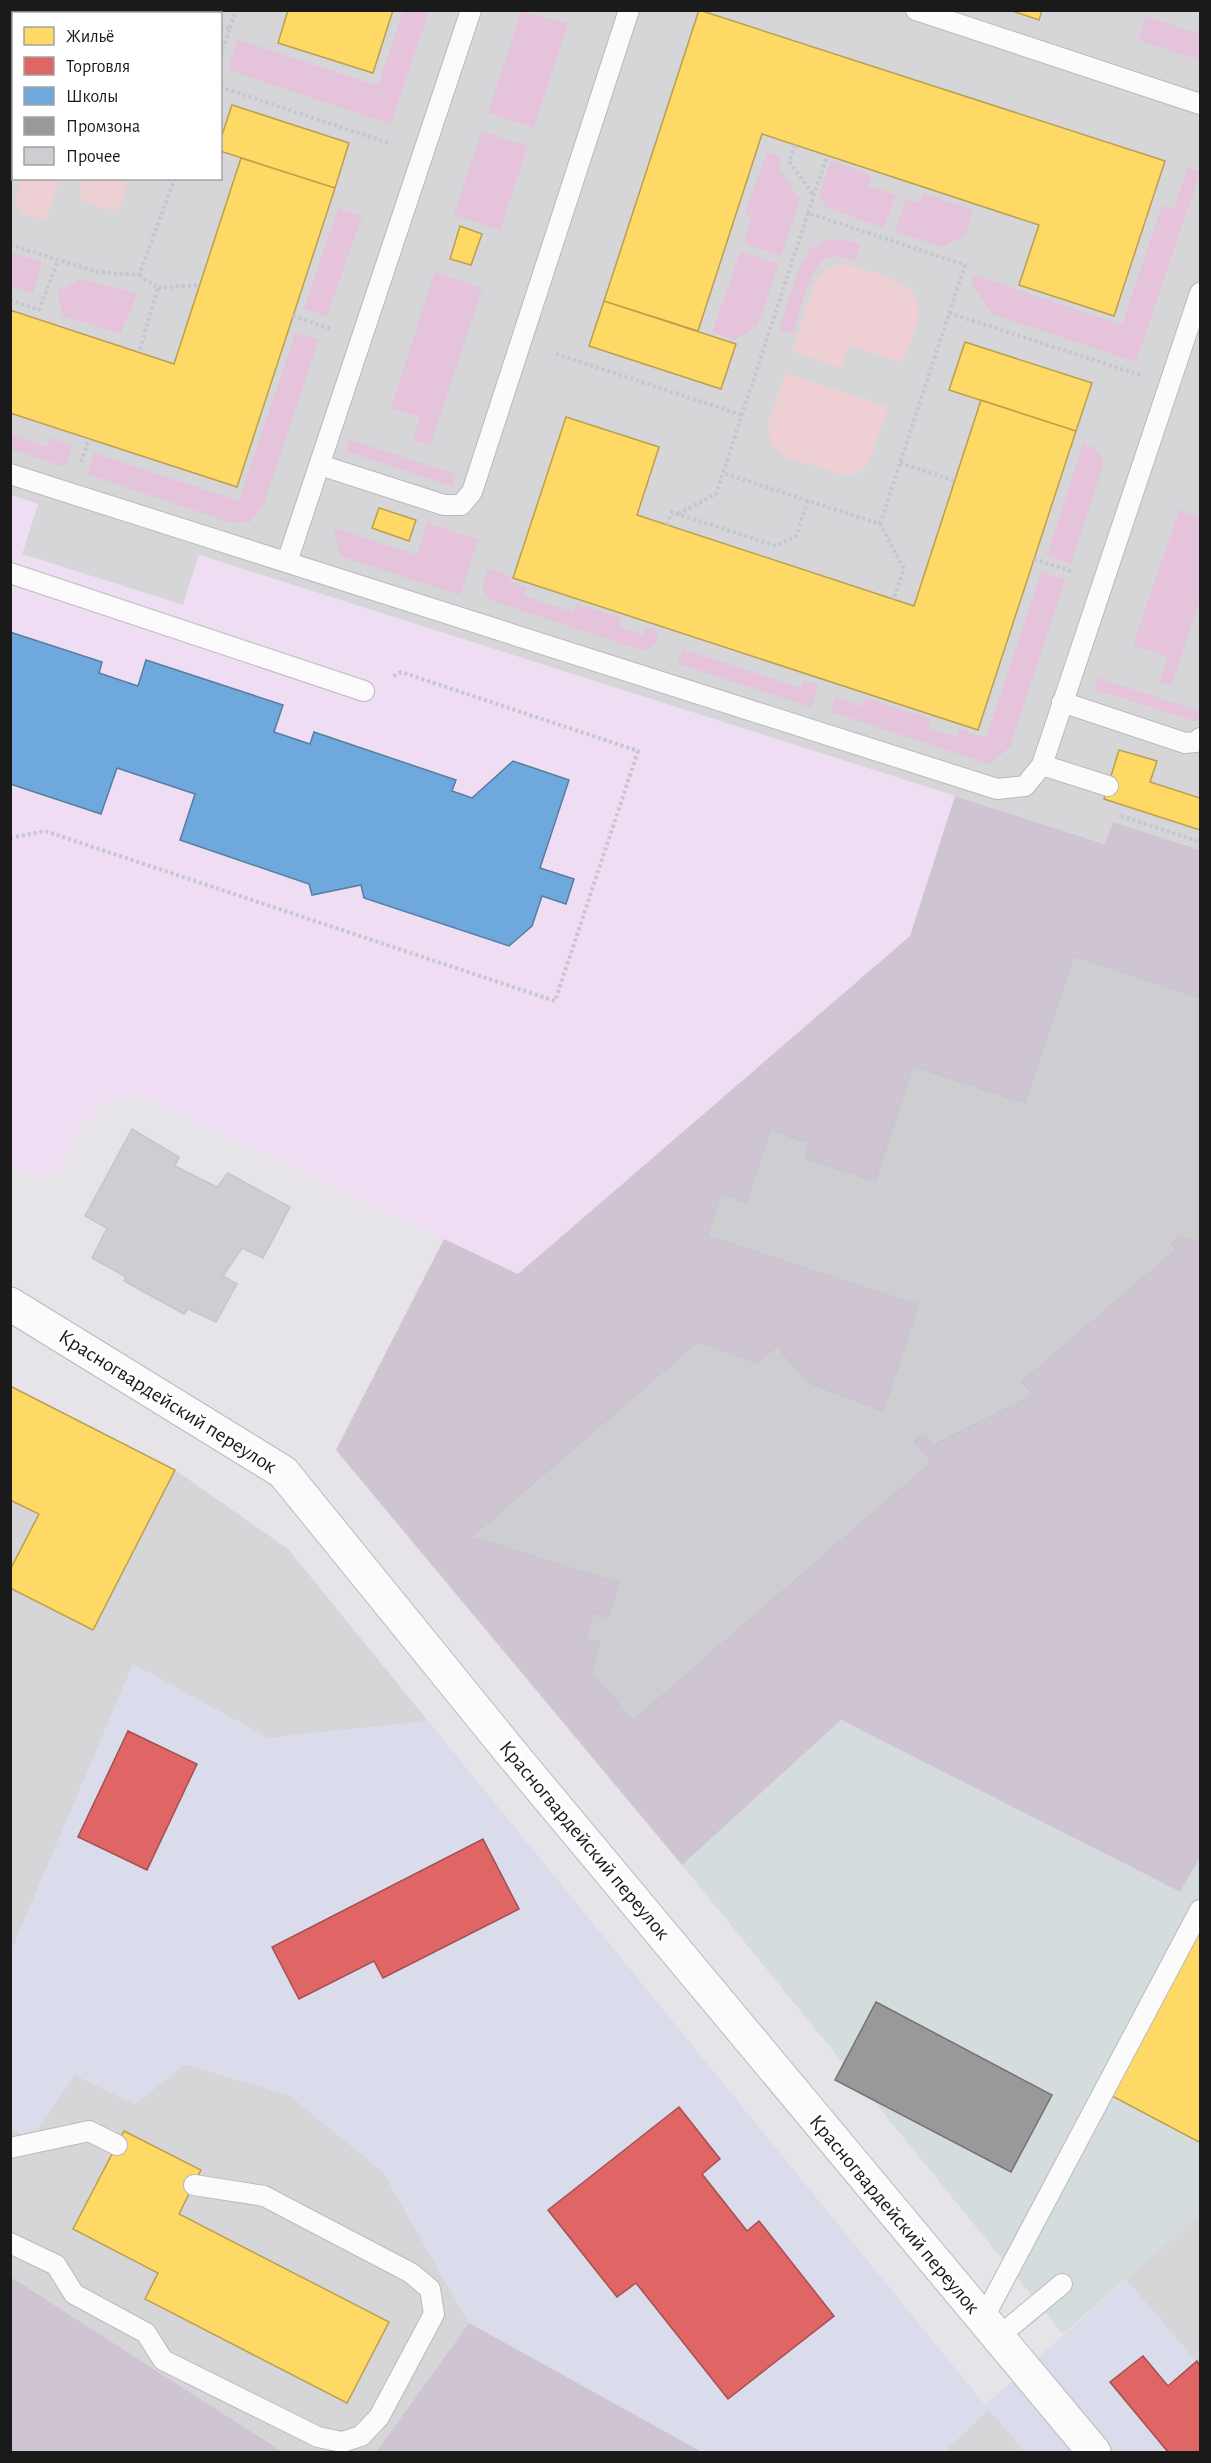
<svg xmlns="http://www.w3.org/2000/svg" width="1211" height="2463" font-family="'Alegreya Sans',sans-serif">
<style>
.residential{fill:#d6d5d8;fill-rule:evenodd}
.commercial{fill:#dadbeb}
.industrial{fill:#d4dcde}
.education{fill:#efdef3}
.construction{fill:#cfc5d2}
.grass{fill:#e4c3db}
.park{fill:#eecfd4}
.parking{fill:#d6d5d7}
.homes{fill:#ffd966;stroke:#baa04f;stroke-width:1.5}
.shops{fill:#e06666;stroke:#a54f4f;stroke-width:1.5}
.schools{fill:#6fa8dc;stroke:#567da2;stroke-width:1.5}
.industry{fill:#999;stroke:#737373;stroke-width:1.5}
.building{fill:#cecdd1;stroke:#c7c5cc;stroke-width:1.5}
.lines{fill:none;stroke-linecap:round;stroke-linejoin:round}
.service-casing{stroke:#bbb9bc;stroke-width:22}
.minor-casing{stroke:#bbb9bc;stroke-width:35}
.path{stroke:#c5c6d4;stroke-width:4;stroke-dasharray:3 3;stroke-linecap:butt}
.service{stroke:#fbfbfc;stroke-width:20}
.minor{stroke:#fbfbfc;stroke-width:33}
.labels{text-anchor:middle;stroke-width:6;stroke-linejoin:round;paint-order:stroke}
.street-label{font-size:21px;fill:#1a1a1a;stroke:#fff}
</style>
<rect width="100%" height="100%" fill="#e6e3e9"/>
<!-- residential -->
<path class="residential" d="M11,11h1189v839l-87,-28 -7,22 -907,-289 -16,50 -161,-51 16,-50 -27,-9zM14,14h206v164h-206z
M11,1386l164,84 113,79 140,172 -160,17 -135,-74 -122,289z
M185,2064l104,31 94,77 86,151 -93,129h-93l-272,-175 -1,-149 21,10 44,-63 60,29z"/>
<!-- commercial -->
<path class="commercial" d="M133,1664l135,74 160,-17 557,684 215,-191v238h-498l-233,-129 -86,-151 -94,-77 -103,-31 -51,40 -60,-29 -44,64 -20,-11 -1,-175z"/>
<!-- industrial -->
<path class="industrial" d="M841,1720l338,172 21,-35v357l-137,120 -381,-469z"/>
<!-- education -->
<path class="education" d="M10,495l28,9 -16,50 161,51 16,-50 756,241 -45,140 -392,338 -377,-178 -33,6 -25,22 -24,47 -22,7 -27,-14z"/>
<!-- construction -->
<path class="construction" d="M955,796l150,48 8,-22 87,28v1007l-20,35 -339,-172 -159,145 -346,-415 108,-211 74,35 392,-338z
M11,2277l272,175h-272z
M469,2323l233,129h-326z"/>
<!-- grass -->
<path class="grass" d="M403,11h26l-38,113 -163,-54 10,-30 140,46z
M521,11l47,13 -34,104 -46,-15z
M1146,16l54,18v26l-62,-20z
M482,131l46,15 -28,84 -46,-15z
M767,152l15,6 -3,10 21,32 -19,56 -37,-13 8,-26 -7,-4z
M831,161l40,14 -3,11 28,9 -12,33 -58,-21 -7,-12z
M1188,167l12,5 -64,190 -144,-48 -21,-31 3,-8 148,50 40,-119 12,3z
M923,193l50,17 -8,26 -24,11 -46,-16 11,-32 14,4z
M338,208l24,8 -35,100 -23,-7z
M828,239l21,2 12,3 -6,17c-10,-4 -22,-8 -32,-1 -15,12 -24,55 -30,74l-14,-4 20,-63 11,-18z
M741,251l38,13 -22,62 -23,14 -22,-8z
M11,252l31,10 -9,31 -22,-7z
M435,272l47,16 -52,157 -17,-5 7,-23 -29,-9z
M81,279l57,14 -18,41 -57,-18 -6,-25z
M296,332l23,8 -57,168 -12,14 -19,1 -144,-49 7,-21 145,48z
M11,434l36,13 3,-9 22,7 -7,22 -54,-18z
M350,440l106,34 -4,12 -106,-35z
M1083,444l11,4 10,13 -33,103 -24,-9z
M1179,510l21,7v82l-29,87 -11,-3 8,-26 -35,-12z
M427,523l51,16 -18,56 -120,-39 -6,-28 83,27z
M488,569l24,8 -2,5 16,5 -2,9 49,16 3,-8 45,14 -3,8 25,9 3,-8 13,4 -5,15 -9,5 -155,-51 -8,-13z
M1041,572l24,8 -55,167 -21,17 -158,-52 4,-14 27,8 3,-8 65,21 -2,9 29,9 3,-8 26,9z
M682,649l119,39 4,-8 14,5 -8,22 -133,-43z
M1098,678l102,33 -3,11 -103,-33z"/>
<!-- park -->
<path class="park" d="M22,179h38l-14,42 -24,-8 -7,-13z
M83,179h45l-6,25 -8,8 -33,-12 -1,-10z
M842,263c26,9 76,14 77,50 0,10 -13,39 -16,50l-54,-18 -8,23 -49,-17 24,-72 12,-11z
M785,373l103,34 -17,51 -14,16h-17l-55,-17 -14,-13 -3,-20z"/>
<!-- parking -->
<path class="parking" d="M1200,2214v152l-74,-87z
M989,2410l36,42h-81z"/>
<!-- homes -->
<path class="homes" d="M288,10h105l-20,63 -95,-30z
M699,10l466,151 -51,155 -95,-31 20,-60 -277,-91 -64,197 -94,-30z
M1009,10h33l-3,10z
M232,105l117,38 -14,45 -115,-37v-10z
M241,158l94,30 -98,299 -227,-74v-103l164,54z
M460,226l22,8 -11,31 -21,-6z
M604,301l132,43 -15,45 -132,-43z
M965,342l127,41 -16,48 -127,-41z
M981,400l95,31 -98,299 -465,-152 53,-161 93,30 -22,68 277,91z
M379,508l37,12 -7,21 -37,-13z
M1119,750l38,11 -7,21 50,16v32l-96,-31z
M10,1386l165,84 -82,160 -83,-42v-18l29,-56 -29,-14z
M1200,1929v211l-1,2 -87,-46z
M124,2131l77,39 -22,44 210,108 -42,81 -202,-104 13,-26 -85,-44z"/>
<!-- shops -->
<path class="shops" d="M128,1731l69,33 -50,106 -69,-33z
M483,1839l36,70 -136,69 -9,-17 -75,38 -27,-52z
M679,2107l41,52 -18,15 45,57 12,-10 75,95 -106,83 -92,-116 -19,14 -69,-87z
M1143,2356l25,30 29,-25 3,5v86h-32l-58,-70z"/>
<!-- schools -->
<path class="schools" d="M10,632l92,30 -3,11 39,13 8,-26 137,45 -9,27 36,12 4,-12 142,48 -4,11 20,7 41,-37 56,19 -29,88 34,11 -8,25 -24,-8 -10,30 -23,20 -145,-48 -3,-13 -49,10 -3,-11 -129,-44 15,-46 -78,-26 -16,46 -91,-30z"/>
<!-- industry -->
<path class="industry" d="M876,2002l176,93 -41,77 -176,-92z"/>
<!-- building -->
<path class="building" d="M1074,956l126,42v245l-20,-7 -9,8 5,6 -154,132 12,13 -100,50 -11,-12 -9,9 18,20 -299,259 -42,-48 9,-30 -14,-4 8,-27 14,5 11,-34 -148,-46 227,-196 59,22 20,-17 31,36 75,29 35,-106 -211,-69 14,-42 25,8 24,-72 40,13 -5,15 70,23 38,-115 112,37z
M132,1129l47,28 -4,9 42,21 11,-14 62,34 -27,51 -21,-10 -19,28 14,8 -21,38 -28,-13 -4,5 -60,-33 2,-4 -34,-19 15,-30 -22,-12z"/>
<g class="lines">
<defs>
<path id="service" d="M916,10l284,94
M320,465l124,40h17l11,-13 157,-482
M10,474l987,315 28,-3 17,-21 158,-472
M287,562l184,-552
M10,573l354,118
M1062,702l123,41 11,-1 4,-4
M1042,765l66,21
M10,2148l79,-17 28,14
M10,2243l46,22 18,29 72,39 17,27 155,77 24,5 19,-6 18,-19 55,-103 -4,-25 -19,-16 -147,-77 -70,-11
M983,2319l217,-409
M998,2337l64,-53"/>
<path id="minor" d="M10,1304l273,168 229,282 582,698"/>
</defs>
<!-- service casing -->
<use href="#service" class="service-casing"/>
<!-- minor casing -->
<use href="#minor" class="minor-casing"/>
<!-- path -->
<path class="path" d="M178,10l9,4
M55,14l1,-4
M220,25l10,3 -10,29
M230,28l6,-18
M220,87l171,57
M10,144l4,-8
M795,145l-6,16 25,35
M808,213l19,-57
M10,245l88,27 41,3 36,-97
M139,275l19,13 -19,64
M158,288l41,-3
M10,300l29,10 19,-50
M949,313l191,62
M293,316l38,13
M556,354l186,61
M81,462l8,-23
M900,463l55,18
M678,514l38,-20 7,-21
M880,524l85,-259 -157,-52 -85,260 157,51 24,45 -11,31
M667,525l5,-13 104,34 20,-10 12,-36
M1034,559l39,13
M1121,816l79,26
M10,838l35,-7 510,170 83,-250 -237,-79 -9,5"/>
<!-- service -->
<use href="#service" class="service"/>
<!-- minor -->
<use href="#minor" class="minor"/>
</g>
<g class="labels">
<!-- street labels -->
<g class="street-label">
<text transform="translate(168 1401) rotate(32)" y="7">Красногвардейский переулок</text>
<text transform="translate(585 1840) rotate(50)" y="7">Красногвардейский переулок</text>
<text transform="translate(895 2214) rotate(50)" y="7">Красногвардейский переулок</text>
</g>
</g>
<!-- border -->
<rect width="1211" height="2463" fill="none" stroke="#1a1a1a" stroke-width="24"/>
<!-- legend -->
<rect x="12" y="12" width="210" height="168" fill="#ffffff" stroke="#a3a3a3" stroke-width="1.5"/>
<rect x="24" y="27" width="30" height="18" fill="#ffd966" stroke="#a3a3a3" stroke-width="1.5"/>
<text x="66" y="42" font-size="18" fill="#1a1a1a">Жильё</text>
<rect x="24" y="57" width="30" height="18" fill="#e06666" stroke="#a3a3a3" stroke-width="1.5"/>
<text x="66" y="72" font-size="18" fill="#1a1a1a">Торговля</text>
<rect x="24" y="87" width="30" height="18" fill="#6fa8dc" stroke="#a3a3a3" stroke-width="1.5"/>
<text x="66" y="102" font-size="18" fill="#1a1a1a">Школы</text>
<rect x="24" y="117" width="30" height="18" fill="#999999" stroke="#a3a3a3" stroke-width="1.5"/>
<text x="66" y="132" font-size="18" fill="#1a1a1a">Промзона</text>
<rect x="24" y="147" width="30" height="18" fill="#cecdd1" stroke="#a3a3a3" stroke-width="1.5"/>
<text x="66" y="162" font-size="18" fill="#1a1a1a">Прочее</text>
</svg>
